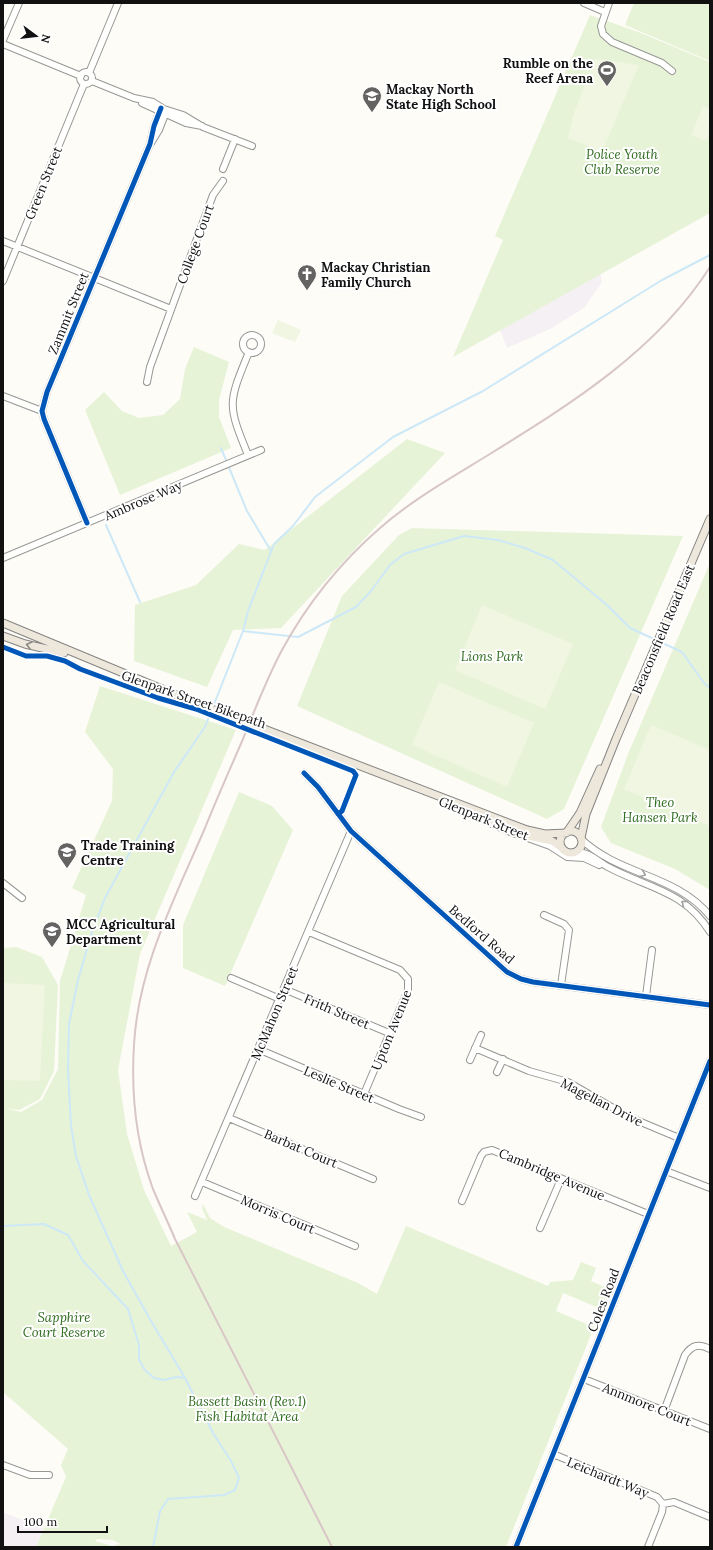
<svg xmlns="http://www.w3.org/2000/svg" width="713" height="1550" font-family="Lora,serif">
<style>
.industrial{fill:#f5f0f3}
.green{fill:#e7f3d7;fill-rule:evenodd}
.pitch{fill:#f0f6e1}
.lines{fill:none;stroke-linecap:round;stroke-linejoin:round}
.stream{stroke:#cde8f7;stroke-width:2}
.minor-casing{stroke:#979795;stroke-width:8}
.major-casing{stroke:#858482;stroke-width:9}
.minor{stroke:#fffffe;stroke-width:6}
.major{stroke:#ede8db;stroke-width:7}
.rail{stroke:#d9c6c7;stroke-width:2}
.major-bridge-casing{stroke:#858482;stroke-width:9;stroke-linecap:butt}
.major-bridge{stroke:#ede8db;stroke-width:7}
.cycleway-casing{stroke:#fff;stroke-width:8}
.cycleway{stroke:#0057b8;stroke-width:5}
.oneway{stroke:#8a8780}
.oneway2{stroke:#a0a09f}
.labels{text-anchor:middle;stroke-width:4;stroke-linejoin:round;paint-order:stroke}
.poi-label{font-size:13px;font-weight:bold;fill:#111;stroke:#fff;text-anchor:start}
.park-label{font-size:13px;font-style:italic;fill:#2f6b1f;stroke:#fff}
.street-label{font-size:13px;fill:#111;stroke:#fff}
</style>
<rect width="100%" height="100%" fill="#fdfcf7"/>
<!-- industrial -->
<path class="industrial" d="M599,266l3,16 -18,26 -34,21 -43,19 -9,-23z
M3,1512l41,17 -8,18h-33z"/>
<!-- green -->
<path class="green" d="M634,3h76v58l-85,-36z
M590,15l51,18 69,29v151l-257,144 50,-117 -8,-4z
M194,347l35,15 -10,38v17l12,31 -111,47 -35,-85 19,-18 18,19 17,7 24,-3 17,-16 5,-30z
M407,439l38,14 -164,175 -48,2 -26,57 -73,-26 1,-56 61,-20 43,-41 26,6z
M412,528l271,8 -119,273 -17,10 -250,-113 45,-110 57,-61z
M710,563v327l-35,-21 -64,-26 -10,-16 27,-73z
M100,686l136,44 -96,224 -22,116 9,64 17,56 27,56 26,-14 -10,-20 20,8 -5,-12 1,-4 7,14 14,9 134,56 19,11 29,-68 142,60 2,-4 23,-2 8,-18 15,6 -5,13 18,8 -8,20 -38,-16 -7,18 38,16 -88,220h-470l30,-70 -5,-12 7,-16 -65,-57v-444l13,-1 26,10 16,28 -4,86 -14,28 -21,11 -15,-2 17,4 21,-12 16,-31 2,-88 26,-86 -14,-7 40,-87 1,-32 -28,-37zM97,1539l16,1 8,4 -9,2 -17,-5z
M239,792l33,14 21,24 -68,156 -42,-18v-43z"/>
<!-- pitch -->
<path class="pitch" d="M595,59l44,6 -37,87 -34,-14 5,-22z
M703,106l7,3v23l-4,9 -15,-6z
M278,320l23,10 -6,12 -23,-9z
M482,605l91,39 -28,65 -90,-39z
M439,682l95,41 -27,64 -95,-42z
M651,725l59,25v76l-86,-37z
M3,983l42,2 -5,96 -37,-1z"/>
<g class="lines">
<!-- stream -->
<path class="stream" d="M221,448l26,63 24,40
M106,525l34,77
M243,631l55,6 58,-30 15,-16 19,-26 14,-11 60,-18 34,4 27,8 28,12 54,45 23,23 52,24 22,31 6,5
M3,1226l41,-2 24,11 15,26 45,48 11,36v15l6,10 9,8 10,2 13,-3 8,1 28,55 18,28 8,17 -4,12 -11,5 -56,4 -8,12 -7,36
M185,1378l-34,-57 -28,-50 -34,-76 -13,-39 -5,-31 -3,-55 1,-46 9,-44 14,-48 13,-34 69,-126 31,-45 38,-96 5,-20 26,-67 19,-18 22,-29 78,-60 90,-46 179,-111 48,-25"/>
<defs>
<path id="minor" d="M584,3l21,9
M609,3l-8,23 2,8 9,8 50,21 10,8
M3,40l16,-37
M3,44l78,32
M80 78a6 6 0 1 1 12 0a6 6 0 1 1-12 0Z
M89,73l29,-70
M92,81l42,17 19,4 11,7 19,6 20,12 49,19
M142,103l44,20 16,3
M151,143l8,-13 7,-18
M223,169l12,-30
M3,241l168,68
M3,281l81,-197
M243 344a9 9 0 1 1 18 0a9 9 0 1 1-18 0Z
M147,382l3,-15 63,-172 10,-14
M3,396l39,15
M248,455c-21,-51 -20,-52 1,-103
M87,523l-43,-104 -2,-8 5,-19 103,-248 4,-18 7,-18
M3,558l258,-108
M304,773l14,14 33,44 156,141 14,7 12,3 177,23
M525,837l25,9 17,11 17,1 15,7
M581,839c39,37 95,35 129,77
M575,852c14,-1 23,10 35,16 38,20 75,23 100,64
M3,883l19,15
M544,915l20,9 5,6 -8,55
M309,932l91,38 8,9v11l-44,104
M231,978l49,21
M284,989l105,44
M646,996l6,-46
M475,1048l54,23 39,11 61,35 50,21
M258,1049l141,60 22,8
M470,1060l11,-25
M497,1072l6,-13
M229,1118l144,61
M666,1171l44,17
M202,1182l153,64
M195,1196l156,-365
M462,1201l19,-45 3,-4 8,-2 156,64
M540,1228l21,-49
M584,1379l126,50
M664,1411l21,-56c7,-10 14,-12 25,-6
M553,1454l104,43 6,7 -1,8 -14,35
M3,1465l27,10h19
M663,1504l11,-2 36,15
M516,1547l194,-486"/>
<path id="major" d="M3,623l195,81
M3,636l22,8 39,9
M264,729l263,101 18,4 21,-1
M443,802l71,31 38,8 10,7
M560 842a11 11 0 1 1 22 0a11 11 0 1 1-22 0Z
M567,832l13,-19 20,-44
M581,838l5,-24 30,-75 94,-220"/>
</defs>
<!-- minor casing -->
<use href="#minor" class="minor-casing"/>
<!-- major casing -->
<use href="#major" class="major-casing"/>
<!-- minor -->
<use href="#minor" class="minor"/>
<!-- major -->
<use href="#major" class="major"/>
<!-- rail -->
<path class="rail" d="M332,1547l-157,-308c-7,-17 -15,-33 -22,-50 -17,-46 -22,-96 -19,-144 4,-77 41,-147 71,-217 12,-30 25,-59 38,-89 12,-30 24,-61 39,-89 25,-46 59,-88 98,-122 32,-28 69,-49 105,-71 84,-52 171,-105 225,-190"/>
<defs>
<path id="major-bridge" d="M198,704l66,25"/>
</defs>
<!-- major-bridge casing -->
<use href="#major-bridge" class="major-bridge-casing"/>
<!-- major-bridge -->
<use href="#major-bridge" class="major-bridge"/>
<defs>
<path id="cycleway" d="M87,523l-43,-104 -2,-8 5,-19 103,-248 4,-18 7,-18
M3,647l23,9h21l18,5 15,8 78,29 38,11 157,62 3,4 -14,36 -4,3
M304,773l14,14 33,44 156,141 14,7 12,3 177,23
M516,1547l194,-486"/>
</defs>
<!-- cycleway casing -->
<use href="#cycleway" class="cycleway-casing"/>
<!-- cycleway -->
<use href="#cycleway" class="cycleway"/>
</g>
<!-- one-way arrows -->
<defs><path id="oneway-chevron" d="M-2-3.5L2.5 0L-2 3.5" fill="none" stroke-width="1.6" stroke-linecap="round" stroke-linejoin="round"/></defs>
<use class="oneway" href="#oneway-chevron" transform="translate(29 645) rotate(-166)"/>
<g class="oneway2">
<use href="#oneway-chevron" transform="translate(643 874) rotate(22)"/>
<use href="#oneway-chevron" transform="translate(684 903) rotate(-143)"/>
</g>
<!-- icons -->
<defs>
<symbol id="stadium-pin" viewBox="-11 -11 22 30"><path d="M0 17L-7.5 6A9.5 9.5 0 1 1 7.5 6Z" fill="#646362" stroke="#fff"/><path d="M0-5a6.5 5 0 1 0 0 10a6.5 5 0 1 0 0-10ZM-3.5-1.8h7v3.6h-7Z" fill="#fff"/></symbol>
<symbol id="school-pin" viewBox="-11 -11 22 30"><path d="M0 17L-7.5 6A9.5 9.5 0 1 1 7.5 6Z" fill="#646362" stroke="#fff"/><path d="M0-5L7-2L0 1L-7-2ZM-4 1L0 2.5L4 1V4Q0 6-4 4Z" fill="#fff"/></symbol>
<symbol id="church-pin" viewBox="-11 -11 22 30"><path d="M0 17L-7.5 6A9.5 9.5 0 1 1 7.5 6Z" fill="#646362" stroke="#fff"/><path d="M-1.2-6h2.4v3.5h3.3v2.4h-3.3V6h-2.4V-.1h-3.3v-2.4h3.3Z" fill="#fff"/></symbol>
<symbol id="university-pin" viewBox="-11 -11 22 30"><path d="M0 17L-7.5 6A9.5 9.5 0 1 1 7.5 6Z" fill="#646362" stroke="#fff"/><path d="M0-5L7-2L0 1L-7-2ZM-4 1L0 2.5L4 1V4Q0 6-4 4Z" fill="#fff"/></symbol>
</defs>
<g fill-rule="evenodd">
<use href="#stadium-pin" x="596" y="59" width="22" height="30"/>
<use href="#school-pin" x="361" y="85" width="22" height="30"/>
<use href="#church-pin" x="296" y="263" width="22" height="30"/>
<use href="#university-pin" x="56" y="841" width="22" height="30"/>
<use href="#university-pin" x="41" y="920" width="22" height="30"/>
</g>
<g class="labels">
<!-- poi labels -->
<g class="poi-label">
<text x="593" y="68" text-anchor="end">Rumble on the<tspan x="593" dy="15">Reef Arena</tspan></text>
<text x="386" y="94">Mackay North<tspan x="386" dy="15">State High School</tspan></text>
<text x="321" y="272">Mackay Christian<tspan x="321" dy="15">Family Church</tspan></text>
<text x="81" y="850">Trade Training<tspan x="81" dy="15">Centre</tspan></text>
<text x="66" y="929">MCC Agricultural<tspan x="66" dy="15">Department</tspan></text>
</g>
<!-- park labels -->
<g class="park-label">
<text x="622" y="159">Police Youth<tspan x="622" dy="15">Club Reserve</tspan></text>
<text x="492" y="661">Lions Park</text>
<text x="660" y="807">Theo<tspan x="660" dy="15">Hansen Park</tspan></text>
<text x="64" y="1322">Sapphire<tspan x="64" dy="15">Court Reserve</tspan></text>
<text x="247" y="1406">Bassett Basin (Rev.1)<tspan x="247" dy="15">Fish Habitat Area</tspan></text>
</g>
<!-- street labels -->
<g class="street-label">
<text transform="translate(43 183) rotate(-68)" y="5">Green Street</text>
<text transform="translate(195 244) rotate(-70)" y="5">College Court</text>
<text transform="translate(68 313) rotate(-68)" y="5">Zammit Street</text>
<text transform="translate(143 500) rotate(-23)" y="5">Ambrose Way</text>
<text transform="translate(663 629) rotate(-67)" y="5">Beaconsfield Road East</text>
<text transform="translate(194 699) rotate(19)" y="5">Glenpark Street Bikepath</text>
<text transform="translate(484 818) rotate(22)" y="5">Glenpark Street</text>
<text transform="translate(482 934) rotate(41)" y="5">Bedford Road</text>
<text transform="translate(337 1011) rotate(23)" y="5">Frith Street</text>
<text transform="translate(274 1013) rotate(-67)" y="5">McMahon Street</text>
<text transform="translate(391 1030) rotate(-68)" y="5">Upton Avenue</text>
<text transform="translate(339 1084) rotate(23)" y="5">Leslie Street</text>
<text transform="translate(602 1102) rotate(27)" y="5">Magellan Drive</text>
<text transform="translate(301 1148) rotate(23)" y="5">Barbat Court</text>
<text transform="translate(552 1174) rotate(23)" y="5">Cambridge Avenue</text>
<text transform="translate(278 1214) rotate(23)" y="5">Morris Court</text>
<text transform="translate(603 1300) rotate(-69)" y="5">Coles Road</text>
<text transform="translate(647 1404) rotate(22)" y="5">Annmore Court</text>
<text transform="translate(608 1477) rotate(22)" y="5">Leichardt Way</text>
</g>
</g>
<!-- border -->
<rect width="713" height="1550" fill="none" stroke="#111111" stroke-width="8"/>
<!-- north arrow -->
<g transform="translate(36 36) rotate(105)" stroke="#ffffff" stroke-width="3" paint-order="stroke">
<path d="M0-3L7 15L0 10L-7 15Z" fill="#111111"/>
<text y="-6" font-size="11" font-weight="bold" text-anchor="middle" fill="#111111">N</text>
</g>
<!-- scale -->
<path d="M18 1526v6h89v-6" fill="none" stroke="#111111" stroke-width="2"/>
<text x="24" y="1526" font-size="12" fill="#111111" stroke="#ffffff" stroke-width="3" paint-order="stroke">100 m</text>
</svg>
